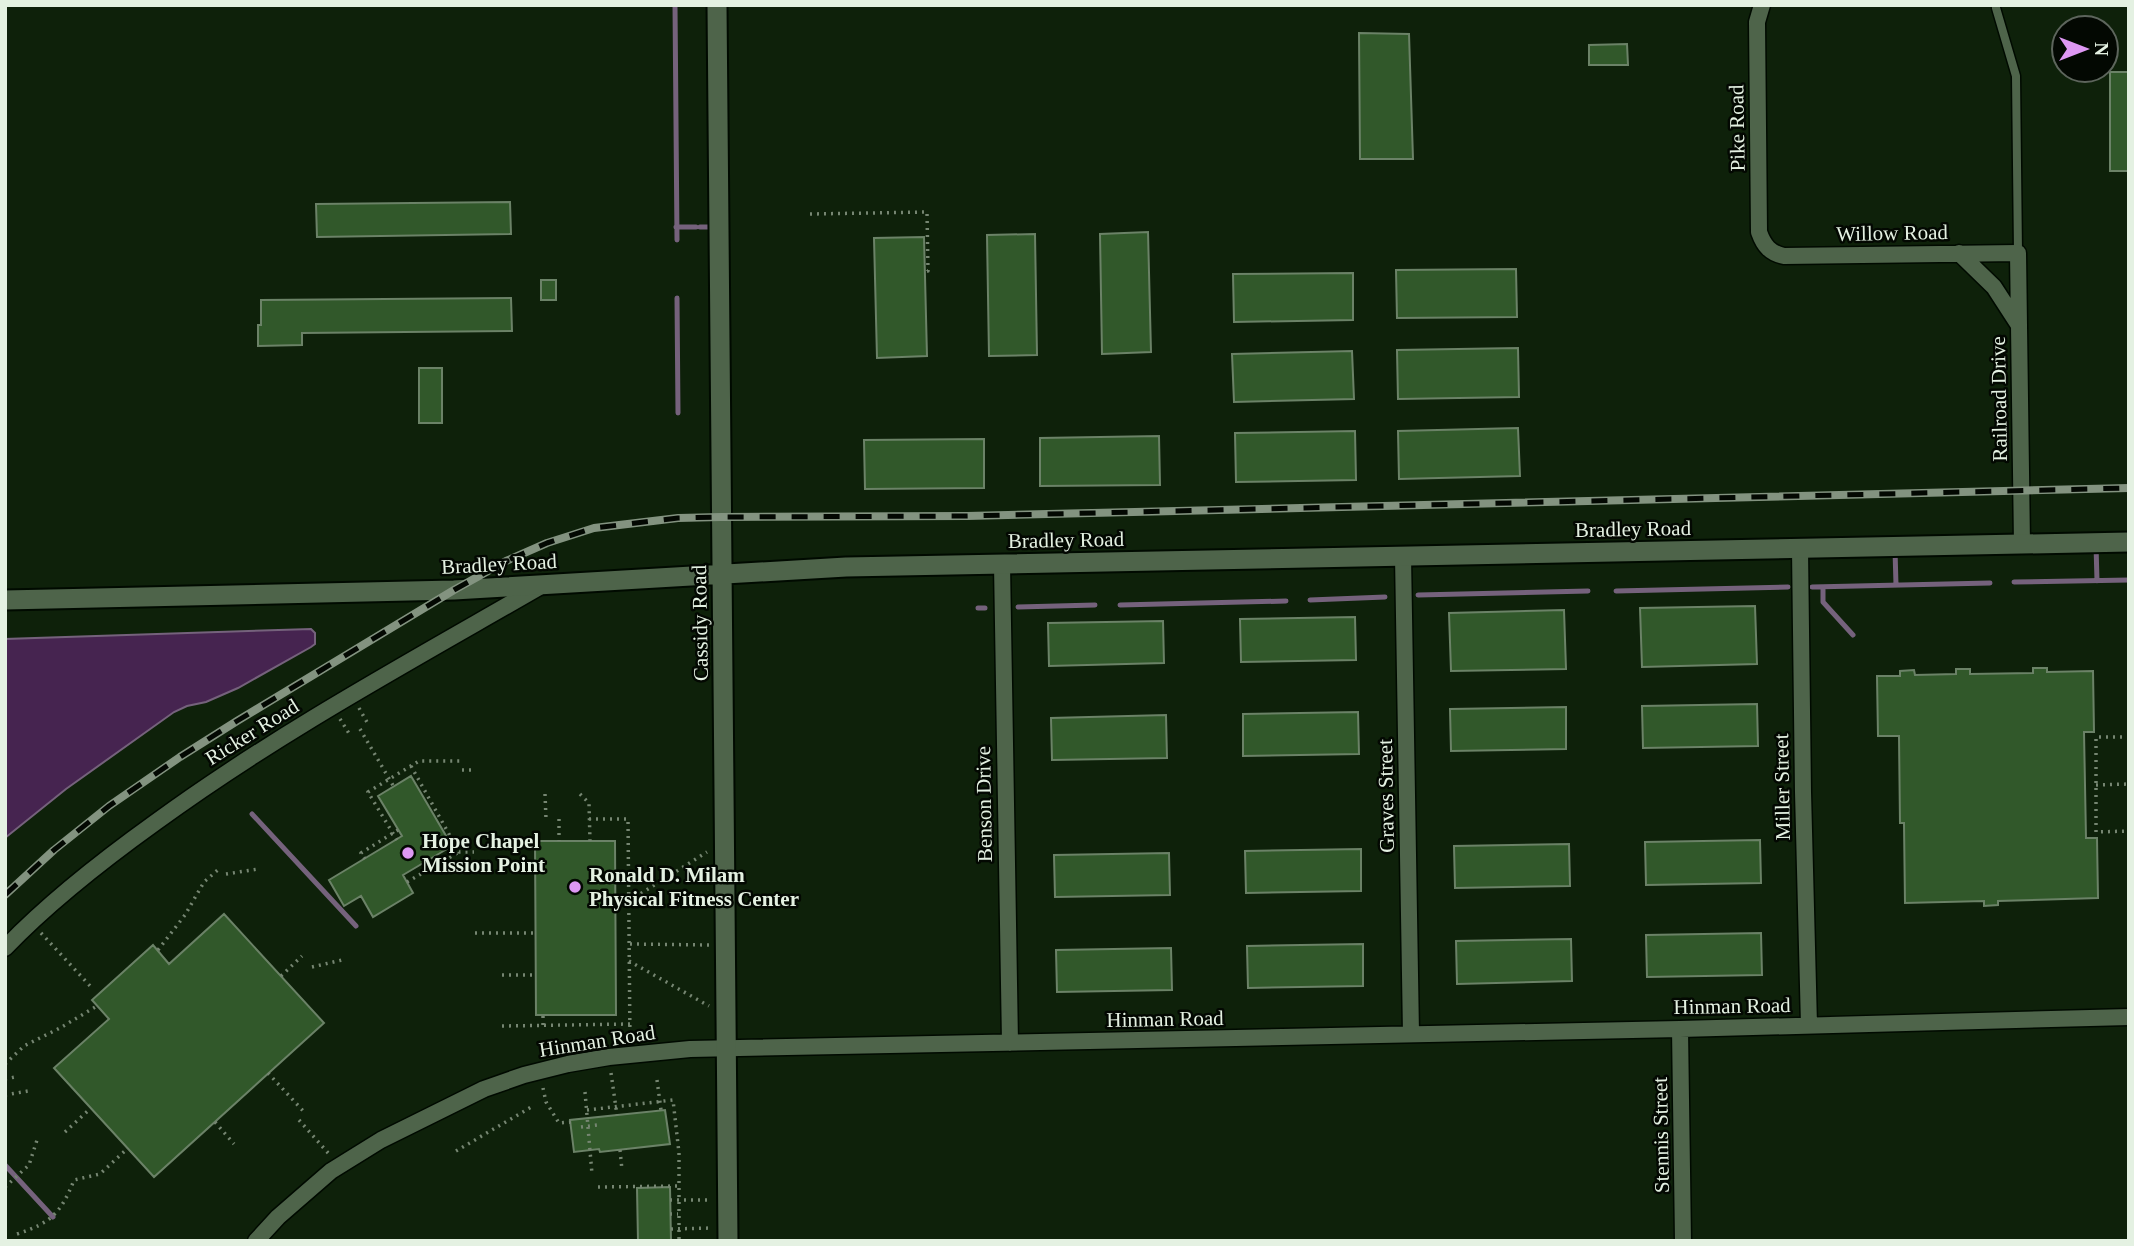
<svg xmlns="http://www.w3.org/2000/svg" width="2134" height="1246" font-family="Georgia,serif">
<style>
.water{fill:#462450;stroke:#75627c;stroke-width:2}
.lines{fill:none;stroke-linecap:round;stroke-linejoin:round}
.stream{stroke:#75627c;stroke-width:5}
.building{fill:#31582a;stroke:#6b8267;stroke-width:2}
.service-casing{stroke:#000a00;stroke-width:11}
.minor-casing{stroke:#000a00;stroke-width:19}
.tertiary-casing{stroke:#000a00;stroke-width:23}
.path{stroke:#768672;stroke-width:3.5;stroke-dasharray:2 5;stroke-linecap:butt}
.service{stroke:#4e644a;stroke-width:8}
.minor{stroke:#4e644a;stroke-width:16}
.tertiary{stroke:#4e644a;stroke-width:19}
.rail-casing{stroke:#839380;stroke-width:8}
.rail{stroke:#030802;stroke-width:5;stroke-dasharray:16;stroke-linecap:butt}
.poi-dot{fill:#de98f3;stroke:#030802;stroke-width:2.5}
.labels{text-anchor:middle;stroke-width:5;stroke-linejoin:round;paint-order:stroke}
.street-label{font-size:21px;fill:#e4f1e2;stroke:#030802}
.poi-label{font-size:21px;font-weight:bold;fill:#e4f1e2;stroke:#030802;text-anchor:start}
</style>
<rect width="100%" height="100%" fill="#0e210a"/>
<!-- water -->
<path class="water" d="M311,629l4,4v11l-4,3 -73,41 -32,14 -19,4 -13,6 -108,77 -61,49v-199z"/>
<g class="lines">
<!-- stream -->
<path class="stream" d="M675,5l2,235
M676,227h20
M700,227h16
M677,298l1,115
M2096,545l1,36
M1895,550l1,35
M2014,582l115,-2
M1812,587l178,-4
M1823,587v15l30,33
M1616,591l172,-4
M1418,595l170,-4
M1310,600l75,-3
M1120,605l166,-4
M1018,607l77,-2
M978,608h7
M252,814l104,112
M5,1165l48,52"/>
</g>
<!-- building -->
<path class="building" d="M1359,33l50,1 4,125h-53z
M1627,44l1,21h-39v-20z
M2110,72h19v99h-19z
M510,202l1,32 -194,3 -1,-33z
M1148,232l3,120 -49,2 -2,-120z
M1035,234l2,121 -48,1 -2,-121z
M924,237l3,119 -50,2 -3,-120z
M1516,269l1,48 -120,1 -1,-48z
M1353,273v47l-119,2 -1,-48z
M541,280h15v20h-15z
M511,298l1,33 -210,2v12l-44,1v-21h3v-25z
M1518,348l1,49 -121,2 -1,-49z
M1352,351l2,48 -120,3 -2,-48z
M419,368h23v55h-23z
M1518,428l2,48 -121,3 -1,-48z
M1355,431l1,49 -120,2 -1,-49z
M1159,436l1,49 -120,1v-48z
M984,439v49l-119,1 -1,-49z
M1755,606l2,58 -115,3 -2,-59z
M1564,610l2,59 -115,2 -2,-58z
M1355,617l1,43 -115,2 -1,-43z
M1163,621l1,42 -115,3 -1,-43z
M2033,668h14v4l46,-1 1,61h-10l2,106h11l1,60 -100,3v4l-14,1v-5l-79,2 -1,-80h-4l-1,-87h-21l-1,-60h23v-5l14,-1 1,5 41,-1v-5h14v5l63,-1z
M1757,704l1,42 -115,2 -1,-42z
M1566,707v42l-115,2 -1,-42z
M1358,712l1,42 -116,2v-42z
M1166,715l1,43 -115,2 -1,-42z
M411,776l41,70 -49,29 10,18 -40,24 -12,-21 -17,10 -15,-26 73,-44 -24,-40z
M1760,840l1,43 -115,2 -1,-43z
M535,841h80l1,174h-80z
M1569,844l1,42 -115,2 -1,-42z
M1361,849v42l-115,2 -1,-42z
M1169,853l1,42 -115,2 -1,-42z
M224,914l100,109 -170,154 -100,-109 55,-49 -17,-19 61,-55 16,19z
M1761,933l1,42 -115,2 -1,-42z
M1571,939l1,42 -115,3 -1,-43z
M1363,944v42l-115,2 -1,-42z
M1171,948l1,42 -115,2 -1,-42z
M665,1110l5,34 -70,8 -1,-3 -25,3 -4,-32z
M670,1187l1,54h-33l-1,-53z"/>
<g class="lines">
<defs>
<path id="service" d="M1996,8l20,68 2,177"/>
<path id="minor" d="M1762,5l-5,17 2,210c5,14 11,21 25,24l234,-3 4,291
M1959,253l35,34 24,37
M1800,549l3,243 6,233
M1403,556l8,478
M1002,564l8,479
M5,948c45,-47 98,-88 151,-126 122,-89 255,-161 385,-236
M1680,1029l3,212
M256,1241l22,-24 53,-46 50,-31 103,-51 40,-14 44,-11 41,-7 81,-8 990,-20 449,-12"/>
<path id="tertiary" d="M717,5l11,1236
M5,600l449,-10 392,-23 1283,-25"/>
</defs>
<!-- service casing -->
<use href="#service" class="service-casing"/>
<!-- minor casing -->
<use href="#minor" class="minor-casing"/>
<!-- tertiary casing -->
<use href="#tertiary" class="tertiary-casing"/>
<!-- path -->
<path class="path" d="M810,214l117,-2 1,59h-3
M359,708l9,16
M340,719l10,16
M360,729l34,58
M2129,737h-33v95l33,-1
M411,766l48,86h15
M462,770h12
M2096,785l33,-1
M545,794l1,25
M580,794l9,9 1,38
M559,819v22
M589,819h39l2,222
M397,840l-29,-48 51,-31h43
M365,859l-4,-6 37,-23
M226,874l32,-5
M407,882l52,-30
M629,901l78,-49
M41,933l51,55
M475,933h61
M630,944l80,1
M158,950l27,-35 19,-33 16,-14
M629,961l80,45
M312,967l30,-7
M502,975h34
M281,976l21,-20
M543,1025v-10
M502,1026l128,-2
M5,1064l19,-18 36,-18 37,-22
M268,1073l38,41
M611,1073l6,42
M5,1079l10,-2
M657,1080l4,30
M543,1088l3,14 13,21 12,-1
M585,1092l7,82
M5,1095l23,-4
M587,1110l86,-10 6,53v88
M299,1120l30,34
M215,1122l19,22
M581,1127l16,-2
M65,1132l26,-24
M620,1150l2,20
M456,1151l77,-45
M5,1187l24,-22 8,-25
M598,1187l80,-1
M670,1200h41
M670,1214h8
M671,1229l41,-1
M17,1234c34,-11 44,-21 57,-54l26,-6 28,-26"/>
<!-- service -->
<use href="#service" class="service"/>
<!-- minor -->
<use href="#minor" class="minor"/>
<!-- tertiary -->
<use href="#tertiary" class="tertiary"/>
<defs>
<path id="rail" d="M5,895l49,-45 55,-44 71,-49 57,-36 217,-131 52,-29 41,-18 47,-15 84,-10 43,-1 246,-1 1162,-28"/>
</defs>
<!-- rail casing -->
<use href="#rail" class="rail-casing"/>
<!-- rail -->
<use href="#rail" class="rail"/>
</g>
<!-- markers -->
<g class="poi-dot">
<circle cx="408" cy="853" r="7"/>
<circle cx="575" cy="887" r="7"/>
</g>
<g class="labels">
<!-- street labels -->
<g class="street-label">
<text transform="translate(1737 128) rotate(-91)" y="7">Pike Road</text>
<text transform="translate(1892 233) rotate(-1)" y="7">Willow Road</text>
<text transform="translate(1999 399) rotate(-91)" y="7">Railroad Drive</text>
<text transform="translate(1633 529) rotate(-1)" y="7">Bradley Road</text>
<text transform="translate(1066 540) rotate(-1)" y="7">Bradley Road</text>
<text transform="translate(499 564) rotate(-3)" y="7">Bradley Road</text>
<text transform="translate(700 623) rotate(-91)" y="7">Cassidy Road</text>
<text transform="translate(252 732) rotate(-32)" y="7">Ricker Road</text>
<text transform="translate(1782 787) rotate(-91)" y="7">Miller Street</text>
<text transform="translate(1386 796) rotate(-91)" y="7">Graves Street</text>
<text transform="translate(984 804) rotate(-91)" y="7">Benson Drive</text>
<text transform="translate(1732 1006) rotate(-1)" y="7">Hinman Road</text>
<text transform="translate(1165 1019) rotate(-1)" y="7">Hinman Road</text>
<text transform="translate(597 1041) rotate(-9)" y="7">Hinman Road</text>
<text transform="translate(1661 1135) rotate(-91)" y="7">Stennis Street</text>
</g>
<!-- poi labels -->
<g class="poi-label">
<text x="422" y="848">Hope Chapel<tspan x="422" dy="24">Mission Point</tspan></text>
<text x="589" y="882">Ronald D. Milam<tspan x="589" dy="24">Physical Fitness Center</tspan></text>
</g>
</g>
<!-- border -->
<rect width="2134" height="1246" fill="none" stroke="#e4f1e2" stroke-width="14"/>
<!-- north arrow -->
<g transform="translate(2085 49) rotate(90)"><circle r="33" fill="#030802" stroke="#5d655c" stroke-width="2"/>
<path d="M0-5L12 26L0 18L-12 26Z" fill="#de98f3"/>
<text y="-10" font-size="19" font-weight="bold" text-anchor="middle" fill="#e4f1e2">N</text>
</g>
</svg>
